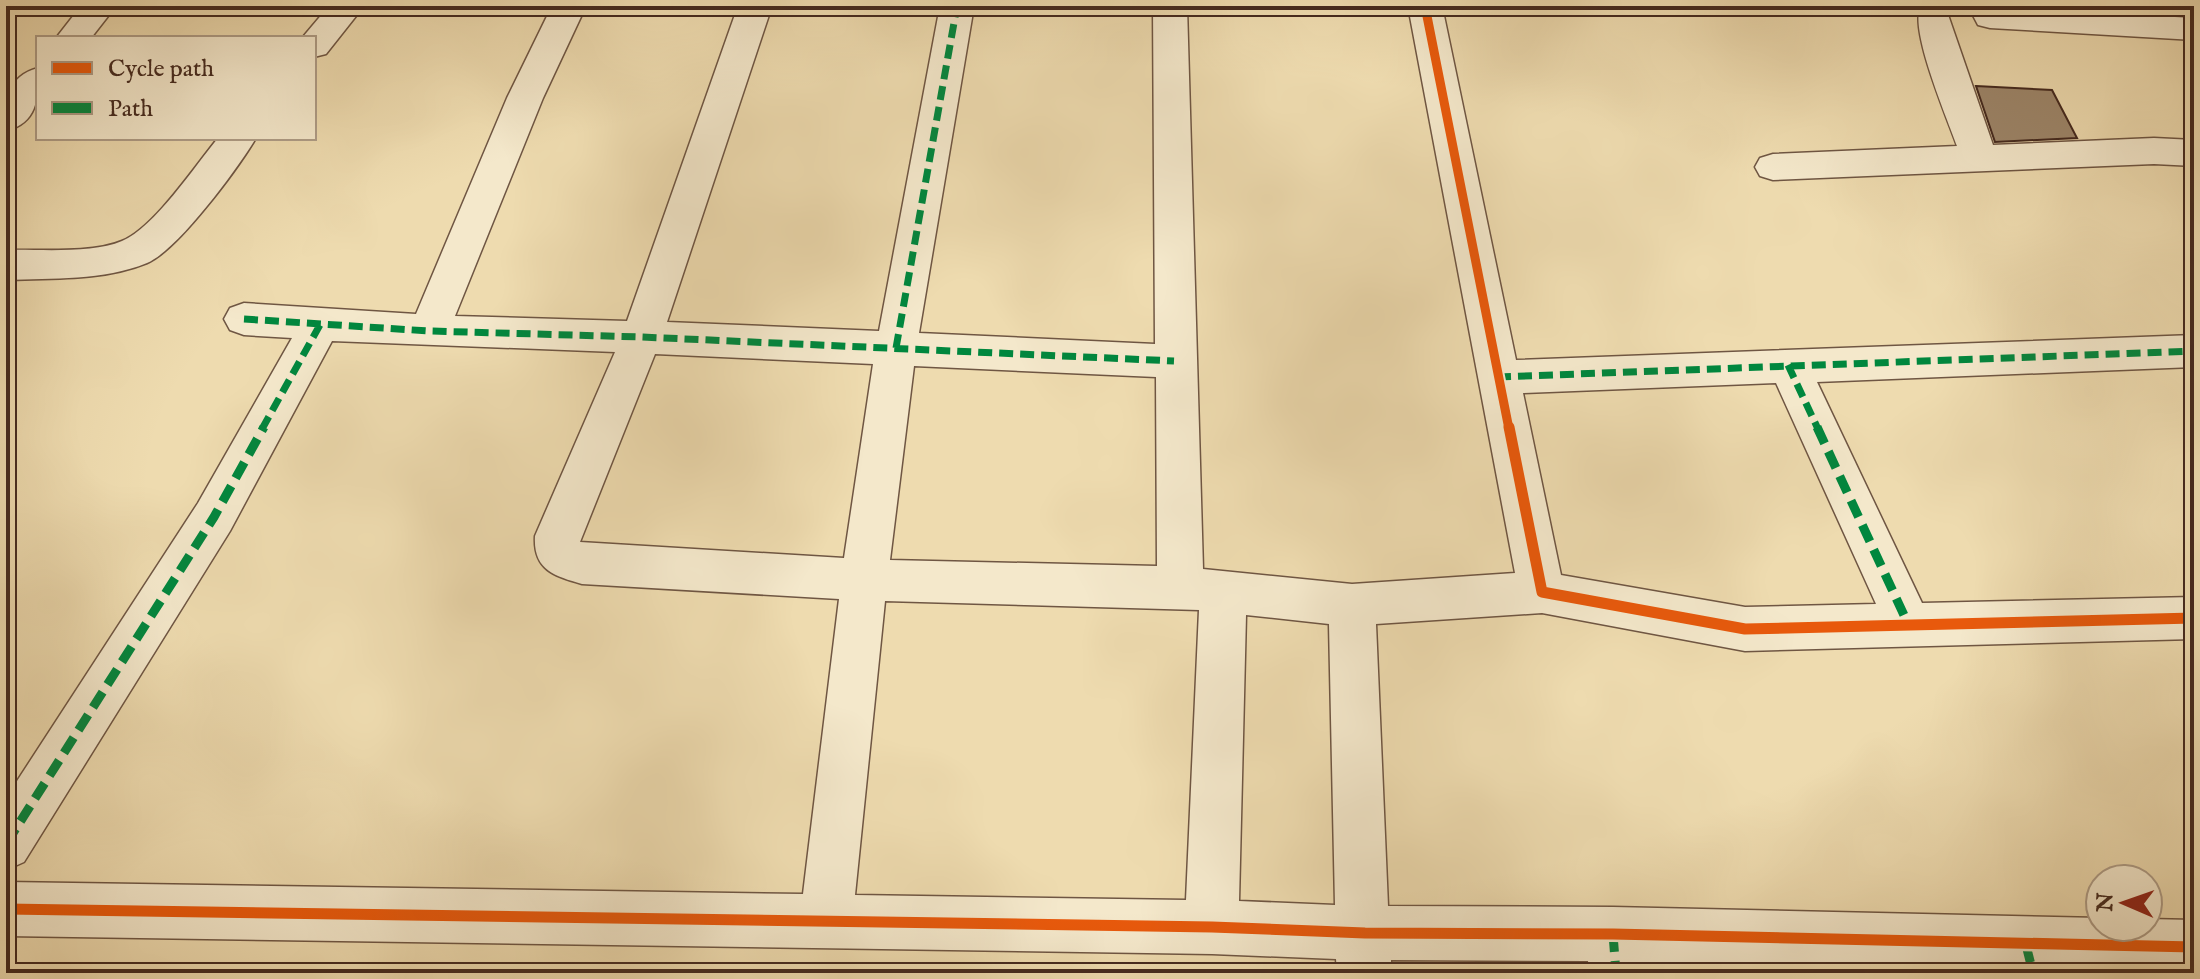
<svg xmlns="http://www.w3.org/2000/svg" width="2200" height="979" font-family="'IM FELL English',serif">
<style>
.building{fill:#9d866a;stroke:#452a1f;stroke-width:2}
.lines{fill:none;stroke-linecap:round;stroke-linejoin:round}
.street-casing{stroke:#6f5643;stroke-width:3}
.street{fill:#f4e8cb;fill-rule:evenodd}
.quiet-far1{stroke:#00873e;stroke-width:7;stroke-dasharray:14 7;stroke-linecap:butt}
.quiet{stroke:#00873e;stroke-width:9;stroke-dasharray:18 9;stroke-linecap:butt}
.cycleway-far1-casing{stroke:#f4e8cb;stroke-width:13}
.cycleway-casing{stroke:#f4e8cb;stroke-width:16}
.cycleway-far1{stroke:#e8590c;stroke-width:9}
.cycleway{stroke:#e8590c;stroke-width:11}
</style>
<rect width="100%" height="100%" fill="#eedbaf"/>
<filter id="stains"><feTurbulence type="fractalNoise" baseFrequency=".0025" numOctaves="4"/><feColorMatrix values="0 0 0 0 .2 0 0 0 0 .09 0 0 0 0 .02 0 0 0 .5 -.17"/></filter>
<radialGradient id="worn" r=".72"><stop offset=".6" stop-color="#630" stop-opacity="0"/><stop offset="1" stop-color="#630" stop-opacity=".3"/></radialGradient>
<!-- building -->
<path class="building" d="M1976,86l76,4 25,48 -82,4z"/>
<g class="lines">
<defs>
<path id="street" d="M81,6h35l-25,32h-35z
M329,6h35l-38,48 -12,3v-19h-12z
M552,6h34l-43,92 -88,218 172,5 111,-315h34l-105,316 212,9 61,-325h34l-55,327 236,11 -2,-338h34l16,563 149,15 163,-11 -107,-567h34l74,354 678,-25v32l-377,15 105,221 272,-6v42l-449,12 -203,-38 -166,11 12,282 225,1 487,11v9h48v-8l46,1v53l-552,-11 1,11h-54l-1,-12 -197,-1v13h-54l-1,-14 -124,-5 -1206,-18v-54l797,12 36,-295 -257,-15c-28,-8 -49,-14 -47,-48l80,-184 -283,-11 -102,190 -206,331 -18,8v-72l192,-295 94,-165 -48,-3 -14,-5 -6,-11 6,-11 14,-5 172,11 91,-216zM655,354l218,10 -29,194 -264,-16zM914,366l242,11 1,189 -267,-6zM1776,383l100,221 -131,3 -184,-32 -38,-182zM885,601l314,9 -13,290 -331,-5zM1246,615l83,9 6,281 -96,-4z
M1921,6h24l48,139 161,-7 40,2v26l-40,-2 -381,16 -13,-4 -5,-9 5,-9 13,-4 184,-8c-9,-26 -49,-119 -36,-140z
M1968,6l226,12v22l-204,-12 -12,-3z
M38,68c0,29 1,54 -32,63 0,-28 -1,-54 32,-63z
M218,138h38c-18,30 -78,112 -109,125 -44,18 -94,15 -141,17v-30c33,-1 86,4 116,-9 32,-13 73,-75 96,-103z"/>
</defs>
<!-- street casing -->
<use href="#street" class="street-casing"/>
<!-- street -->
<use href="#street" class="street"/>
<!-- quiet-far1 -->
<path class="quiet-far1" d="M244,319l185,12 213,6 532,24
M896,348l61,-342
M1788,365l30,64
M1497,377l697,-26
M262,429l59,-106"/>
<!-- quiet -->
<path class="quiet" d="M1817,427l92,199
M6,844l208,-327 50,-90
M1613,934l3,39
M2026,945l7,28"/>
<defs>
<path id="cycleway-far1" d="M1425,6l84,423"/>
<path id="cycleway" d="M1509,427l33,165 203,37 449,-11
M6,909l1206,18 153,6 248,1 581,13"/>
</defs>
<!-- cycleway-far1 casing -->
<use href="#cycleway-far1" class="cycleway-far1-casing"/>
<!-- cycleway casing -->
<use href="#cycleway" class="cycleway-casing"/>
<!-- cycleway-far1 -->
<use href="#cycleway-far1" class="cycleway-far1"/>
<!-- cycleway -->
<use href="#cycleway" class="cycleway"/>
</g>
<!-- margin -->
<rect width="2200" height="979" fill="none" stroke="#eedbaf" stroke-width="32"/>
<rect x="8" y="8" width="2184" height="963" fill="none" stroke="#452a1f" stroke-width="4"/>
<rect x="16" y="16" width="2168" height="947" fill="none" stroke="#452a1f" stroke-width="2"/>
<!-- legend -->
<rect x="36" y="36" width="280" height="104" fill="#f4e8cb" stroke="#ae9c86" stroke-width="2"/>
<rect x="52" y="62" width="40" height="12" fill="#e8590c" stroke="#ae9c86" stroke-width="2"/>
<text x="108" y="76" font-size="24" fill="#452a1f">Cycle path</text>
<rect x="52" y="102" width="40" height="12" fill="#00873e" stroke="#ae9c86" stroke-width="2"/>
<text x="108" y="116" font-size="24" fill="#452a1f">Path</text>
<!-- north arrow -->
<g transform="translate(2124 903) rotate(272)"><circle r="38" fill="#f4e8cb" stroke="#ae9c86" stroke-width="2"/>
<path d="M0-6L14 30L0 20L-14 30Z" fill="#8f2418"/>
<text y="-12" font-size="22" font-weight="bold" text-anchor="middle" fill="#452a1f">N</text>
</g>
<rect width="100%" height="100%" filter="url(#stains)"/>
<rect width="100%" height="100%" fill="url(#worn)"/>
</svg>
